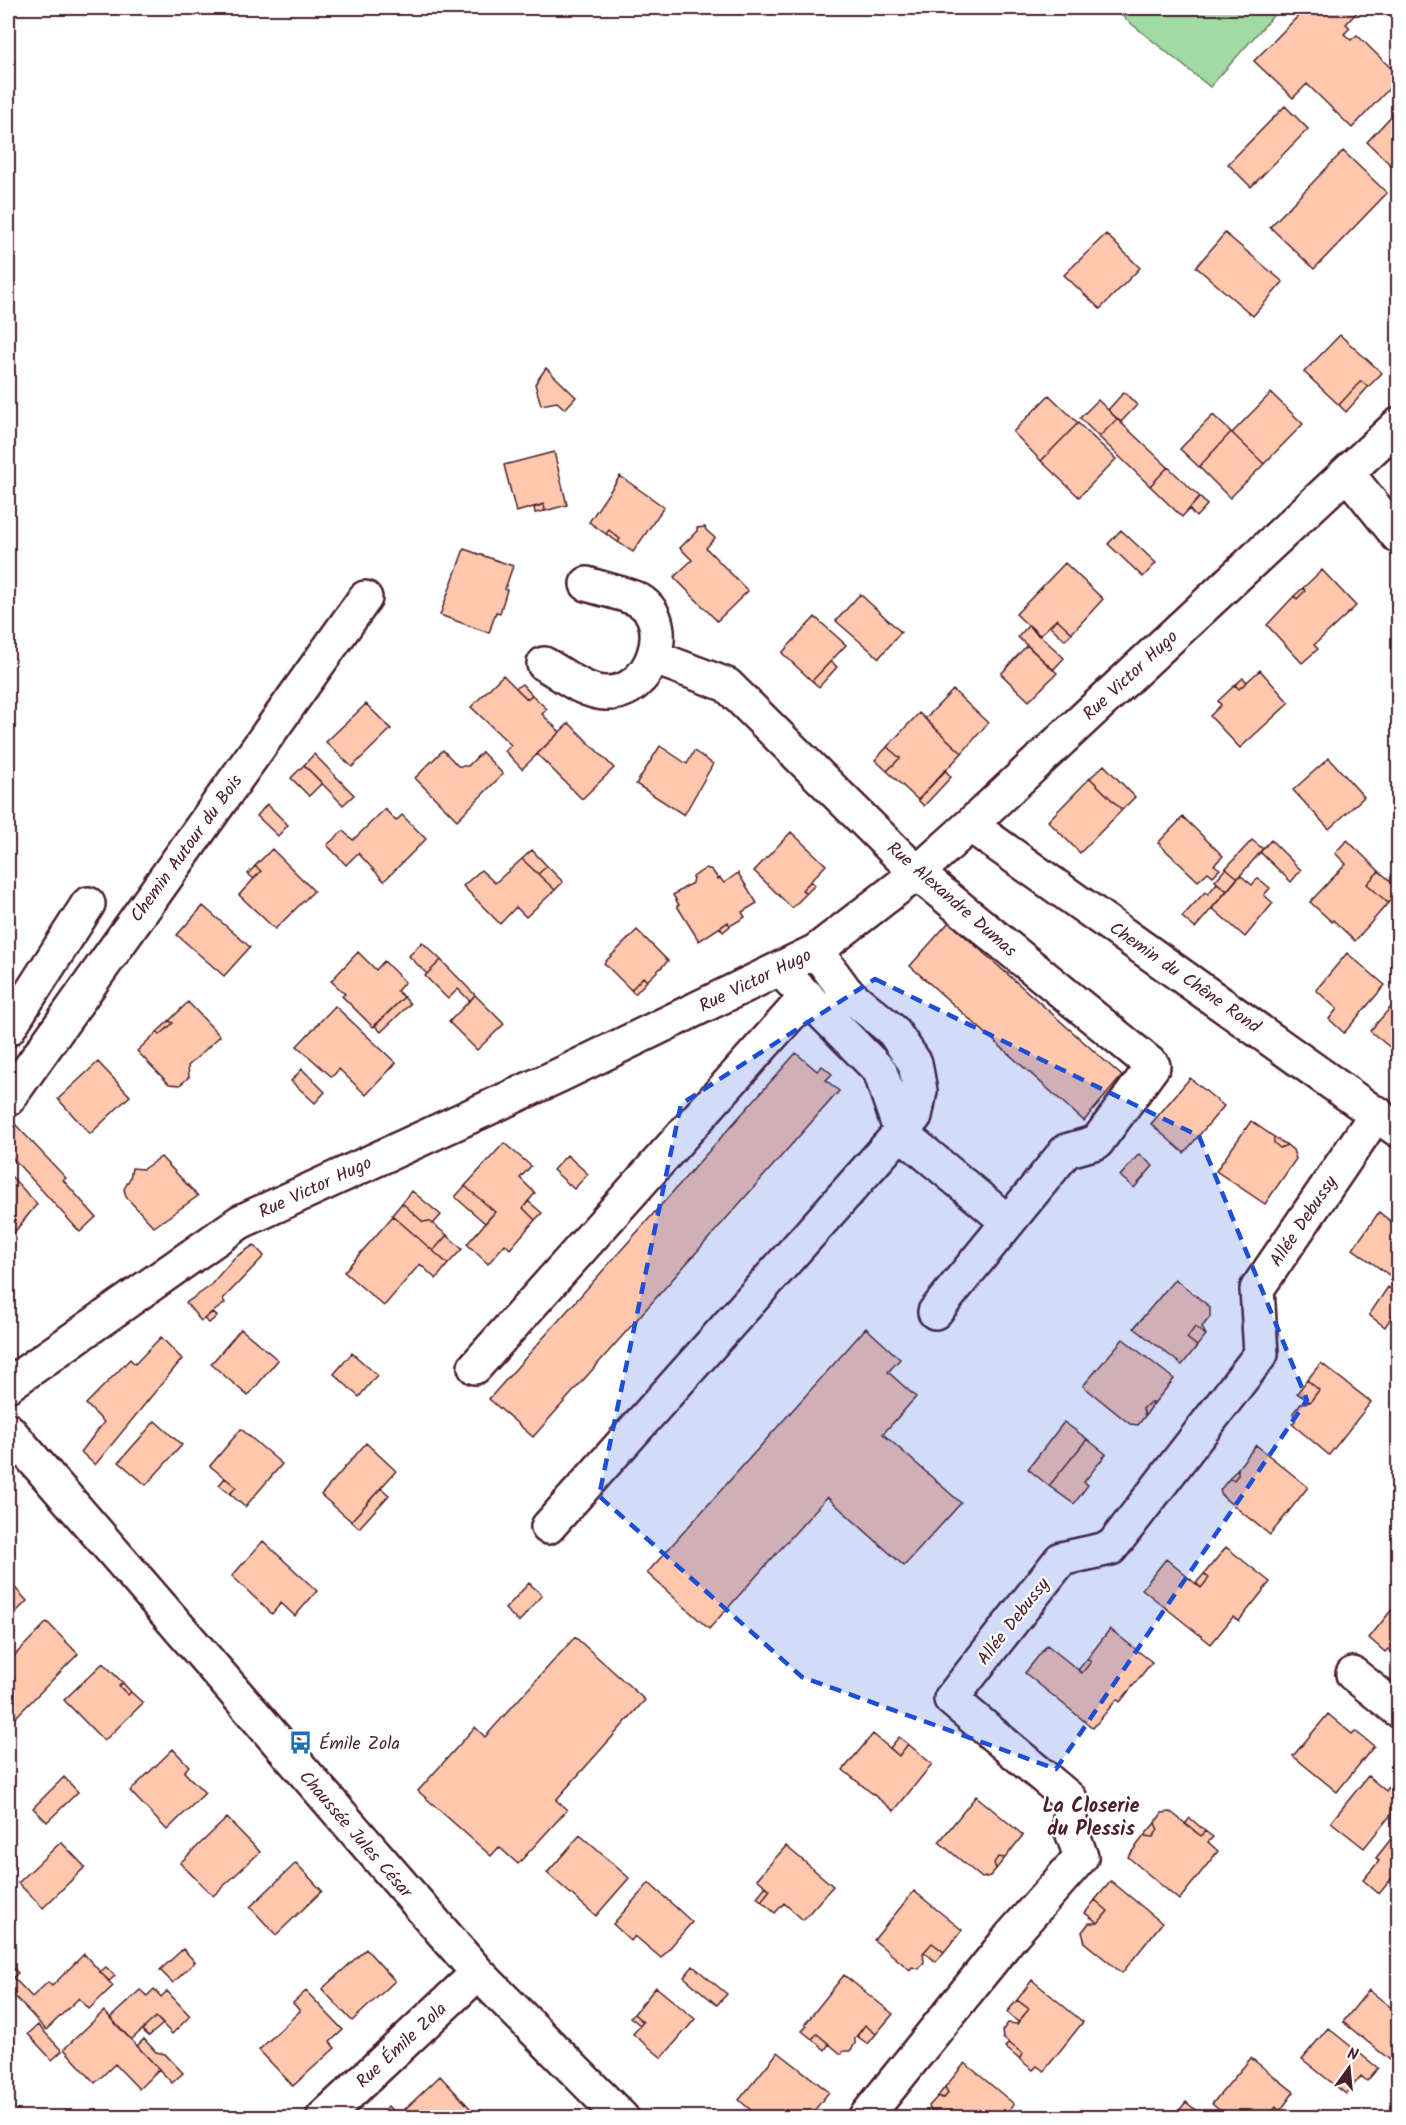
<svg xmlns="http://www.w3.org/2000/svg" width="1406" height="2125" font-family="Kalam,sans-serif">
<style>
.green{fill:#9fdba2;stroke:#747d66;stroke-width:1.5}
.building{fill:#fdc8ae;stroke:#4a1f2b;stroke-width:1.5}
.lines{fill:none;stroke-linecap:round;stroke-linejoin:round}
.minor-casing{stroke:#4a1f2b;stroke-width:38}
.minor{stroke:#fff;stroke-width:33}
.marked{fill:#1d4ed8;fill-opacity:0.2;stroke:#1d4ed8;stroke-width:4.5;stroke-dasharray:12 8;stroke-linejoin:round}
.labels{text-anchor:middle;stroke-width:4.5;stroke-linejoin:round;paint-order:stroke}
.street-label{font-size:18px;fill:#4a1f2b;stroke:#fff}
.poi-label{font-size:18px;fill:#4a1f2b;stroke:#fff;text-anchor:start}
.neighbourhood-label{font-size:20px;font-weight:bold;fill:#4a1f2b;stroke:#fff}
</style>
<rect width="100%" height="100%" fill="#fff"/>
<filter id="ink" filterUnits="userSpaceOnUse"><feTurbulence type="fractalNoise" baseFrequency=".0167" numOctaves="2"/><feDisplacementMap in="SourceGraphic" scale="12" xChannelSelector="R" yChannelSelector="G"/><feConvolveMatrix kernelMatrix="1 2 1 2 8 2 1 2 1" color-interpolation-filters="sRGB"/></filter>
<g filter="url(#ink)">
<!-- green -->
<path class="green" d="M1112,8h168l-70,79z"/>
<!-- building -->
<path class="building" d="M1306,8h55l-15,16 4,4 -6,6 7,6 6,-5 41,40v4l-46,49 -45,-44 -14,14 -39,-37z
M1285,106l23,23 -57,58 -23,-23z
M1398,109v63l-31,-30z
M1343,151l44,42 -73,76 -44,-42z
M1225,233l58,49 -30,34 -57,-49z
M1106,234l34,34 -40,41 -36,-34z
M1340,335l42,38 -14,14 -7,-6 -22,24 -35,-33z
M546,368l30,29 -11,12 -8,-7 -16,3 -6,-21z
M1361,381l7,6 -22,25 -7,-7z
M1124,392l13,13 -16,17 -13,-12z
M1271,393l32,31 -39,40 -32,-31z
M1049,395l29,28 -37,38 -28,-29z
M1098,400l19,19 -18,18 -19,-19z
M1213,415l18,17 -32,35 -19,-18z
M1117,419l51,48 -18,19 -51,-49z
M1078,423l38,36 -37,38 -38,-36z
M1231,432l33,32 -34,34 -31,-31z
M554,452l13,53 -22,6 -1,-7 -28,8 -12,-47z
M1168,467l32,30 -18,20 -32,-31z
M620,476l44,31 -31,45 -15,-10 2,-3 -11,-9 -3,4 -17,-12z
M1200,497l7,8 -11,12 -7,-8z
M544,504l1,7 -10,2 -1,-5z
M705,527l1,3 9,8 -9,10 42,43 -31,30 -43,-44 18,-17 -12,-12 17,-17v-3z
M609,530l11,9 -2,3 -12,-8z
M1121,530l35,33 -13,14 -35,-33z
M464,549l49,17 -8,23 2,1 -7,23 -4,-1 -7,21 -49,-18z
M1065,563l38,36 -31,34 -15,-14 -18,17 -23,-22z
M1322,570l34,36 -42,39 4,4 -16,14 -35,-38 27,-29 3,3 8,-8 -2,-3z
M1303,588l2,3 -8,8 -3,-3z
M860,594l41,38 -22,26 -43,-37z
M815,617l31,28 -34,36 -30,-28z
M1057,619l15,14 -7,7 -15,-14z
M1029,625l35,33 -11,12 -35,-33z
M1027,645l30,28 -28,28 -28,-27z
M831,661l6,6 -18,20 -7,-6z
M1260,670l29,33 -49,45 -30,-32 11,-11 -3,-4 17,-16 4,4z
M503,675l24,24 5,-4 15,14 -5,5 18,18 -38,37 -17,-18 6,-6 -40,-38z
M1243,678l4,4 -8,7 -4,-4z
M522,684l10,11 -5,4 -11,-11z
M953,690l35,33 -26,30 -37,-34z
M366,704l25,25 -39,38 -26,-25z
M919,713l43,40 -44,47 -31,-29 13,-13 -13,-11z
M569,723l45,45 -32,31 -45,-45z
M660,746l27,18 7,-13 19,13 -29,51 -48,-31z
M887,747l13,11 -13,13 -12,-11z
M443,750l15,16h10l14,-14 21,22 -46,46 -42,-42z
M314,754l40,41 -11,10 -39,-40z
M1329,758l35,39 -35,32 -36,-39z
M304,765l18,18 -13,13 -18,-18z
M1104,765l31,32 -13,13 -32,-32z
M945,770l6,7 -27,29 -6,-6z
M1090,778l32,32 -42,43 -32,-32z
M267,804l21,21 -10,11 -21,-20z
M385,809l11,12 6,-6 24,24 -42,42 -26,-28 -12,12 -19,-20 16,-14 10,9z
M1183,817l40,39 -9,9 6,4 -7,7 -5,-4 -10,9 -40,-38z
M791,832l35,33 -24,25 4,4 -14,14 -38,-37z
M1252,840l11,9 -25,29 -12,-10z
M1271,840l30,30 -10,12 -31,-30z
M1347,840l32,31 -12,13 21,19 -33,38 -22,-21 -1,2 -22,-20 36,-38 -11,-11z
M272,849l42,42 -39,38 -36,-34 22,-24 -6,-5z
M532,850l15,16 -9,8 -16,-15z
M522,859l33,31 -29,27 -10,-10 -16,17 -37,-38 18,-16 14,13z
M255,866l6,5 -7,8 -6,-5z
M547,866l16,16 -8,8 -17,-16z
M706,868l6,2 6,9 2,-1 4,5 14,-10 19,30 -15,9 3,5 -15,9 -2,-4 -29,19 -22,-35 2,-1 -6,-10 19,-12 1,-6z
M1226,868l12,10 -11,13 -12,-10z
M1379,871l19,17v4l-10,11 -21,-19z
M1240,875l12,10 6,-7 12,10 -6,7 9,8 -28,34 -33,-29z
M811,881l4,4 -9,9 -4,-4z
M1217,883l10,8 -32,37 -13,-11 23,-25 3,2z
M203,906l47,41 -26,29 -47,-41z
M728,922l2,4 -7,6 -3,-4z
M949,922l173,154 -38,45 -174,-155z
M637,930l31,31 -21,20 -4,-4 -12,13 -27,-27z
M422,942l19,18 -14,14 -18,-18z
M358,952l18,18 8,-9 21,21 -8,9 7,6 -31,30 -31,-31 3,-2 -14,-13z
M1347,953l38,32 -41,48 -15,-14 8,-10 -21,-19z
M441,960l34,35 -5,6 -12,-12 -10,10 -23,-23z
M643,977l4,4 -12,13 -4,-4z
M475,995l29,29 -27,26 -28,-28z
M404,997l6,7 -29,28 -6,-6z
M1398,999v55l-28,-23z
M188,1002l32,34 -32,30 1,11 -9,8 -11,-1 -32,-33 20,-19 3,3 13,-12 -4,-2z
M335,1006l61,57 -30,32 -27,-26 -7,8 -35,-31z
M169,1021l4,2 -13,12 -3,-3z
M796,1053l21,18 5,-5 10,8 -6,6 13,11 -306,346 -44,-38z
M98,1062l32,34 -40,38 -32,-35z
M302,1069l23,23 -10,11 -24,-22z
M1190,1078l34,28 -40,47 -33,-29z
M1251,1121l23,16v6l6,5 7,-3 6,5 3,9 -31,45 -49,-33z
M14,1123l52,55 -3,2 33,37 -16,15 -72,-79v-22z
M1274,1137l13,8 -7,3 -6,-5z
M504,1143l27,23 -11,12 15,15 -12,15 12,12 -25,29 -5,-5 -17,20 -21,-20 28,-32 -30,-26z
M1139,1154l14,12 -19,22 -14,-12z
M567,1155l21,19 -14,15 -21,-19z
M161,1157l37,39 -44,31 -28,-30 -2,-8 6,-11 2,-10 11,1z
M8,1173l29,31 -29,36z
M465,1186l30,26 -10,11 -30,-26z
M412,1191l29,24 -8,9 -4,-3 -6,1 -21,-19z
M528,1201l14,12 -7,7 -12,-12z
M402,1203l21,19 6,-1 18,14 -14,16 -41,-36z
M1379,1212l19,15v35l-9,13 -36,-26z
M393,1216l55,48 -12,15 -16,-15 -36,42 -40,-34z
M447,1235l15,14 -14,15 -15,-13z
M254,1245l10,11 -41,43 2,4 -24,18 -15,-18 23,-16 25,-29z
M1175,1279l35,28v10l-8,10 4,8 -11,-8 -8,11 10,8 -15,19 -48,-37z
M1388,1287l10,8v12l-13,20 -16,-12z
M212,1312l5,4 -8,7 -5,-4z
M1195,1327l11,8 -9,11 -10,-8z
M866,1328l34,31 -12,13 28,25 -33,37 78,69 -57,63 -77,-69 -118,132 -62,-56z
M241,1329l37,31 -30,36 -37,-32z
M161,1337l21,22 -87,106 -14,-13 23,-30 -18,-18 44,-45 5,5z
M1123,1339l51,40 -19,23 -6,1 -6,6 2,7 -7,9 -8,-1 -47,-38z
M352,1353l25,22 -18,22 -25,-23z
M1321,1363l50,39 -42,53 -37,-31 3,-3 -2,-8 8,-10 9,-1 9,-12 -12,-10z
M1307,1380l12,10 -9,12 -13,-9z
M1155,1402l-10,14 -2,-7 6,-6z
M155,1421l27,24 -36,40 -27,-23z
M1064,1422l23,17 -38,47 -21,-17z
M241,1429l41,35 -37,43 -15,-13 6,-7 -26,-21z
M1087,1439l19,15 -22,28 4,3 -14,19 -25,-18z
M366,1443l30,28 -45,50 -30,-26z
M1256,1445l52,42 -38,48 -47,-38 -3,-7 9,-11 5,1 4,-5v-7z
M1238,1468v7l-4,5 -5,-1z
M225,1478l11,9 -6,7 -11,-9z
M381,1488l8,7 -30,33 -8,-7z
M263,1541l54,50 -22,25 -14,-13 -9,11 -40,-38z
M1226,1547l44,35 -31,39 -6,-4 -22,27 -69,-55 24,-30 35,29 8,-10 -5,-4z
M1204,1574l5,4 -8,10 -5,-5z
M8,1580l19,21 -19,19z
M529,1583l13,12 -23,27 -14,-13z
M1398,1602v56l-10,-9 -3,3 -16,-14z
M47,1622l31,32 -66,67 -4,-4v-55z
M1110,1629l42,33 -32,40 -3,-3 -24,29 -68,-55 22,-28 35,28 9,-11 -4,-3z
M575,1637l70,63 -89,100 11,10 -49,54 -19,-17 -8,9 -73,-65 57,-64 10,10z
M1087,1659l4,3 -9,11 -4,-3z
M103,1663l20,20 -4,3 9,9 3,-3 12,11 -39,38 -40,-41z
M123,1683l8,9 -3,3 -9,-9z
M1328,1714l24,20 3,-3 19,15 -37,46 -44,-36z
M873,1734l26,22 9,-12 24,20 -38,47 -51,-41z
M899,1737l9,7 -9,12 -9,-8z
M173,1749l16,17 -5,6 21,21 -38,37 -37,-39z
M1368,1776l18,15 6,-8 6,5v18l-34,42 -33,-26z
M64,1777l14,15 -31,30 -14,-14z
M976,1796l47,39 -18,23 -7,-1 -4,6 2,6 -6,7 -8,2 -43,-36z
M1171,1812l30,24 4,-5 8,6 -5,5 10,9 -39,49 -51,-43 16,-21 9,1 5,-7 -3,-7 7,-10z
M227,1818l33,34 -47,44 -33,-33z
M1190,1818l15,13 -4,5 -16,-12z
M1155,1823l3,7 -5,7 -9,-1z
M1398,1830v47l-3,-3 -16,20 -16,-14 16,-19 -3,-3z
M580,1835l49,43 -33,38 -49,-43z
M61,1842l24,25 -42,41 -25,-25z
M786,1846l47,40 -30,34 -19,-17 -9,10 -14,-12 9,-11 -13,-11z
M998,1857l7,1 -9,11 -2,-6z
M296,1863l26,28 -46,44 -26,-28z
M1111,1881l51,42 -40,50 -37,-30 -3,-11 7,-9h9l10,-12 -13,-11z
M649,1883l43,39 -31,36 -26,-22 -4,5 -18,-17z
M766,1886l4,4 -9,11 -4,-4z
M914,1891l48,39 -18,22 -12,-9 -9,10 1,9 -5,7 -7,-2 -2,3 -36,-30z
M1095,1900l13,11 -10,12 -13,-10z
M932,1943l12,9 -8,10 -12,-10z
M183,1949l12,13 -22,21 -13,-13z
M366,1949l29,32 -43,40 -30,-32z
M84,1954l29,32 -24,23 -10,-11 -33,32 -38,-41v-7l5,-5 19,20 16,-15 4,4z
M8,1963l10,10 -10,9z
M693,1966l34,28 -10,11 -33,-28z
M106,1967l9,9 -6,5 -9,-9z
M844,1975l49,39 -17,20 -11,-9 -10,13v6l-5,7h-6l-3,3 -24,-20 -5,5 -10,-8 5,-5 -2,-2z
M1032,1980l51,42 -39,49 -7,-5 -4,4 -14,-11 4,-5 -20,-16 -1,-7 6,-8 9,1 12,-15 -12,-9z
M656,1987l39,32 -33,39 -29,-24 10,-12 -9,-8z
M154,1989l7,8 6,-6 23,25 -18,18 -16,-17 -25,23 -21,-22 30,-28 7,6z
M1369,1990l29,23v47l-3,4 -52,-42z
M306,1991l37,39 -13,12 5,6 -42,38 -34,-36 41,-39 -7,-8z
M1017,2000l12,9 -11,13 -11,-10z
M104,2011l55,58 -20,20 -24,-25 -20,19 -31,-34z
M634,2014l9,8 -3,3 -10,-8z
M156,2017l7,7 -14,12 -7,-6z
M38,2025l24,26 -10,9 -24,-26z
M865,2025l11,9 -8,10 -11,-8z
M1328,2028l50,40 -11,13 -6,-5 -15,18 -44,-35z
M817,2034l12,10 -4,6 -13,-11z
M144,2039l12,13 9,2 18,19 -11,10 -35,-37z
M1009,2043l14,11 -4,5 -14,-12z
M778,2052l51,40 -19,24 -50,2 -21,-18z
M1251,2058l43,34 -14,19 -4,-4 -9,11h-38l-17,-14z
M965,2063l49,41 -11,14h-66l-6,-5 -2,-7 9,-10 6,2 4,-5 -3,-6z
M440,2076l30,32 -11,10h-53l-5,-5z
M945,2087l3,6 -4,5h-3l-3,-2z
M1186,2102l19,16h-32z
M388,2106l11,12h-22z"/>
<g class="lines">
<defs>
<path id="minor" d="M1347,473l51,63
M653,657l74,28 190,188 236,193 -56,76 -31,9 -131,161
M544,664c19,10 40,29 62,29 45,2 70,-69 34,-92 -11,-7 -39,-12 -53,-17
M970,825l428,305
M791,981l89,90 21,62 107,89
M8,1029l80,-125
M8,1099l357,-501
M475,1367l332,-371
M8,1385l232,-163 320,-147 256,-124 101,-78 53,-48 428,-400
M8,1430l470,543 144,145
M548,1527l367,-411 5,-25 -5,-28 -22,-32 -47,-39 -30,-41
M1353,1674l45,36
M323,2118l155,-145
M865,2118l147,-183 69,-78 -11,-31v-27l-119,-100 110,-140 50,-11 150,-194 -4,-65 120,-176"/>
</defs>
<!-- minor casing -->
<use href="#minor" class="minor-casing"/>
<!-- minor -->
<use href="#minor" class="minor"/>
</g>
</g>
<!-- marked area -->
<path class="marked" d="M875,979l324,157 108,264 -251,369 -254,-92 -203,-181 82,-392z"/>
<!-- icons -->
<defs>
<symbol id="bus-bare" viewBox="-9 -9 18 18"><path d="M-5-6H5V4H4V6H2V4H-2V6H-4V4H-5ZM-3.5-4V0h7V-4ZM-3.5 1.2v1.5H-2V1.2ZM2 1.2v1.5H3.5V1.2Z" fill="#1f6fb2" stroke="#fff" stroke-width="2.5" paint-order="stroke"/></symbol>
</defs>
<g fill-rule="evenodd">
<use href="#bus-bare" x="284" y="1726" width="33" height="33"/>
</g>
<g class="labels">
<!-- street labels -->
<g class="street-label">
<text transform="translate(1130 675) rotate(-43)" y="6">Rue Victor Hugo</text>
<text transform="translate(186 848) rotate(-54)" y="6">Chemin Autour du Bois</text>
<text transform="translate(952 899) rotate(41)" y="6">Rue Alexandre Dumas</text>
<text transform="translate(1185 977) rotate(35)" y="6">Chemin du Chêne Rond</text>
<text transform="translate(755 980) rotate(-26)" y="6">Rue Victor Hugo</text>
<text transform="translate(315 1187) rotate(-25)" y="6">Rue Victor Hugo</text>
<text transform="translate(1303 1221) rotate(-56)" y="6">Allée Debussy</text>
<text transform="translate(1013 1621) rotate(-52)" y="6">Allée Debussy</text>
<text transform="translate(356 1834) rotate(49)" y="6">Chaussée Jules César</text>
<text transform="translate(401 2045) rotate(-43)" y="6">Rue Émile Zola</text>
</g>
<!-- poi labels -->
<g class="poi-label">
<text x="319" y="1749">Émile Zola</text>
</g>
<!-- neighbourhood labels -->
<g class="neighbourhood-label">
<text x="1091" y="1812">La Closerie<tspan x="1091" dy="23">du Plessis</tspan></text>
</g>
</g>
<!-- margin -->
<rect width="1406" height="2125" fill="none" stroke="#fff" stroke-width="30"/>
<rect x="15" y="15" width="1376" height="2095" fill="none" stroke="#4a1f2b" stroke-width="2" filter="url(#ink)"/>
<!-- north arrow -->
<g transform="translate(1349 2068) rotate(15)" stroke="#ffffff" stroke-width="4.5" paint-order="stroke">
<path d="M0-4.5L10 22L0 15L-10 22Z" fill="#4a1f2b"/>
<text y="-9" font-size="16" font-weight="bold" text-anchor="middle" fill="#4a1f2b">N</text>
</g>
</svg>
